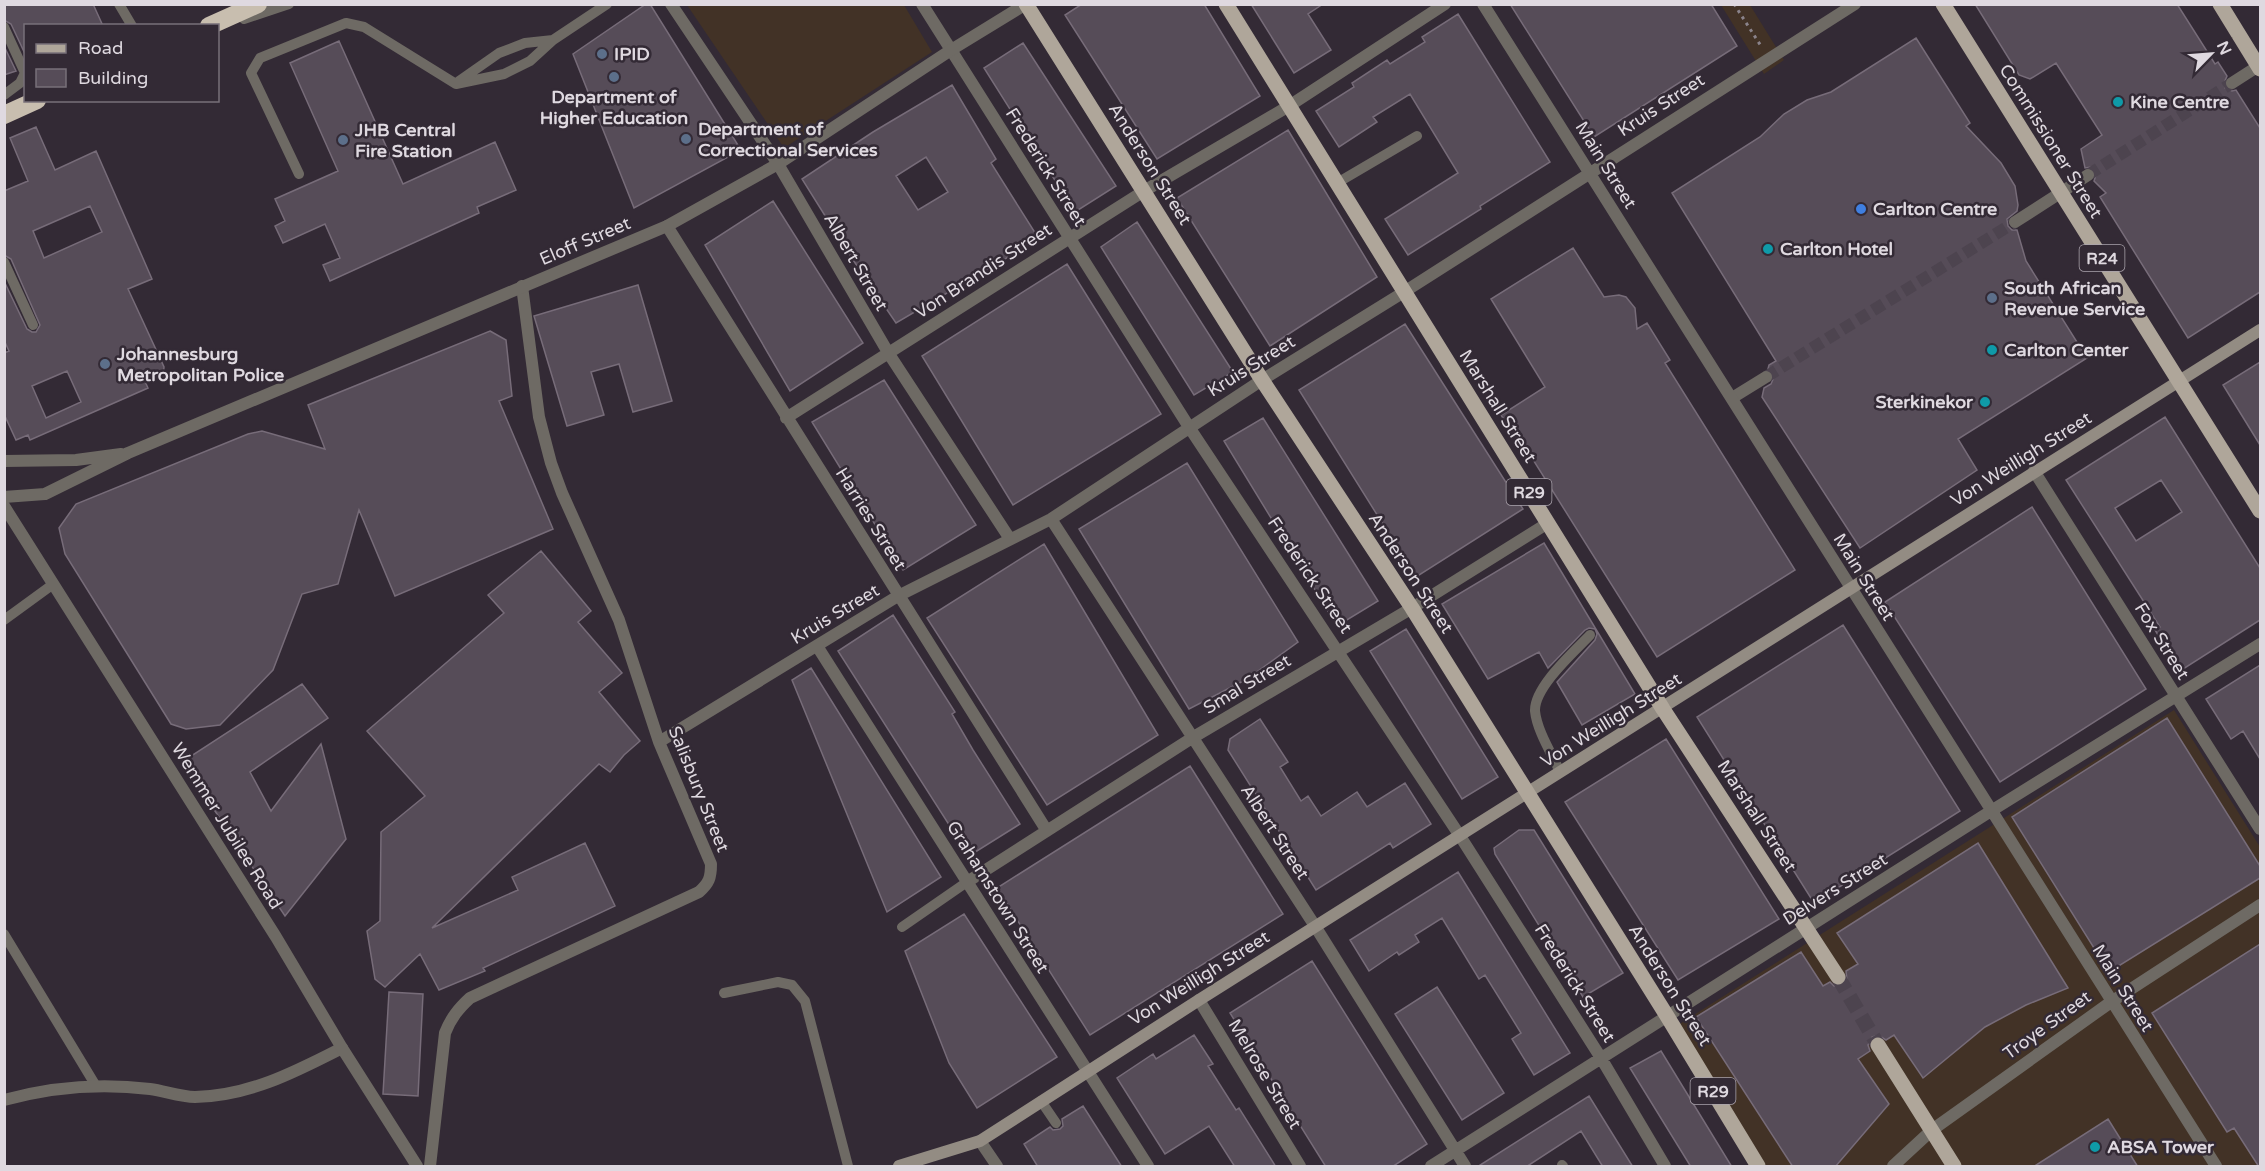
<svg xmlns="http://www.w3.org/2000/svg" width="2265" height="1171" font-family="'Varela Round',sans-serif">
<style>
.commercial{fill:#423226}
.building{fill:#564c58;stroke:#776c79;stroke-width:1.5;fill-rule:evenodd}
.lines{fill:none;stroke-linecap:round;stroke-linejoin:round}
.pedestrian-tunnel{stroke:#4d444f;stroke-width:12;stroke-dasharray:12 6;stroke-linecap:butt}
.primary-tunnel{stroke:#4d444f;stroke-width:15;stroke-dasharray:15 8;stroke-linecap:butt}
.path{stroke:#8a838b;stroke-width:3;stroke-dasharray:3 4.5;stroke-linecap:butt}
.service{stroke:#6e6a64;stroke-width:10}
.pedestrian{stroke:#6e6a64;stroke-width:12}
.minor{stroke:#6e6a64;stroke-width:12}
.tertiary{stroke:#6e6a64;stroke-width:12}
.secondary{stroke:#938c83;stroke-width:12}
.primary{stroke:#afa69a;stroke-width:15}
.motorway{stroke:#c8beaf;stroke-width:18}
.service-dot{fill:#5c6f8a;stroke:#332a35;stroke-width:2}
.culture-dot{fill:#0f9aa8;stroke:#332a35;stroke-width:2}
.shop-dot{fill:#3f7fe0;stroke:#332a35;stroke-width:2}
.labels{text-anchor:middle;stroke-width:5;stroke-linejoin:round;paint-order:stroke}
.shield{fill:#332a35;stroke:#aba4ad;stroke-width:1.5}
.shield-label{font-size:16px;font-weight:bold;fill:#dfd9e0}
.poi-label{font-size:18px;font-weight:bold;fill:#dfd9e0;stroke:#332a35;text-anchor:start}
.street-label{font-size:18px;fill:#dfd9e0;stroke:#332a35}
</style>
<rect width="100%" height="100%" fill="#332a35"/>
<!-- commercial -->
<path class="commercial" d="M687,5h217l28,47 -148,96z
M1721,5h29l34,55 -20,14z
M2174,710l86,137v319h-494l-88,-141z"/>
<!-- building -->
<path class="building" d="M4,4h89l10,22h-77v30l-15,-32 -7,-4z
M646,4h4l91,146 -107,58 -61,-154z
M1082,4h122l56,92 -103,63 -92,-144z
M1251,4h72l-15,10 23,36 -37,23z
M1510,4h201l26,42 -143,91z
M1975,4h202l38,60 3,-2 9,14 -3,7 1,5 7,3 4,-1 24,38v164l-72,46 -88,-141 6,-4 -12,-12 2,-6 -1,-4 -4,-4 -6,1 -4,-19 21,-14 -46,-72 -26,16 -11,-4z
M1458,14l92,148 -70,44 1,3 -73,46 -23,-36 73,-46 -48,-79 -37,23 4,5 -38,25 -23,-36 38,-24 -2,-4 35,-23 3,4 35,-22 -3,-5z
M1916,38l54,85 -4,3 35,37 14,23 3,19 -1,6 -10,8 1,7 4,4h5l9,31 61,97 -129,81 19,31 -117,78 -98,-151 2,-9 7,-4 3,-7 -1,-5 -5,-3 1,-4 7,-4 -104,-168 88,-56 24,-23 23,-14 24,-8z
M339,41l64,143 92,-42 21,48 -39,17 2,6 -149,68 -7,-16 17,-7 -15,-34 -42,19 -8,-17 10,-5 -10,-22 63,-28 -48,-108z
M1023,43l93,143 -41,26 -91,-144z
M4,46l12,25 -12,4z
M952,85l44,74 -5,4 48,76 -143,84 -47,-69 -47,-75 71,-47zM926,157l22,35 -30,18 -22,-34z
M36,127l19,43 41,-19 56,128 -24,10 36,78 -1,11 -20,-1 5,11 -118,52 -2,-5 -12,5 -12,-26v-61l5,-2 -5,-11v-59l23,48 5,3h4l4,-7 -29,-66 -7,-4v-64l24,-10 -18,-43zM90,206l12,26 -58,26 -11,-27zM67,371l14,31 -35,16 -14,-32z
M1288,130l89,147 -107,69 -93,-148z
M773,201l90,142 -73,48 -85,-146z
M1137,222l96,150 -39,23 -93,-148z
M1573,248l31,49 15,-2 7,2 9,11 2,21 10,-6 23,37 -5,3 130,207 -138,87 -130,-207 -3,2 -23,-37 44,-28 -54,-88z
M1067,264l94,150 -148,91 -91,-149z
M638,285l34,116 -39,11 -14,-48 -28,8 13,43 -37,11 -33,-110z
M1405,324l118,185 -107,68 -117,-187z
M490,331l16,9 6,56 -13,5 54,128 -158,67 -36,-86 -21,74 -36,10 -29,76 -53,55 -34,4 -15,-5 -106,-170 -6,-26 17,-24 172,-70 14,-3 63,18 -17,-44z
M2260,362v83l-37,-60z
M884,380l92,145 -73,45 -91,-148z
M2165,417l95,151v52l-80,51 -25,-41 5,-3 -94,-147zM2161,480l21,32 -46,29 -21,-33z
M1263,418l115,183 -41,25 -113,-185z
M1187,463l111,179 -51,37 -58,30 -110,-180z
M2032,507l114,182 -146,93 -115,-180z
M1544,543l91,151 -53,31 -25,-43 38,-42 2,-6 -2,-5 -6,-1 -4,2 -37,38 -9,-16 -51,27 -46,-75z
M1044,544l114,191 -111,70 -120,-187z
M541,551l50,60 -13,11 44,51 -23,19 41,49 -16,14 -14,17 -11,-8 -167,164 86,-38 -6,-13 73,-34 30,63 -132,62 2,3 -46,19 -19,-36 -35,33 -10,-8 -8,-48 13,-10 1,-89 44,-36 -58,-65 137,-118 -16,-18z
M893,615l62,97 -3,2 21,36 47,74 -51,32 -131,-205z
M1843,625l117,186 -146,92 -117,-186z
M1406,629l92,148 -36,22 -92,-148z
M2260,665v94l-17,-28 -12,8 -25,-40z
M811,668l130,209 -54,35 -95,-232z
M302,684l26,34 -78,54 21,39 50,-67 25,95 -61,77 -72,-108 -28,-48z
M2167,718l93,148v12l-151,94 -97,-155z
M1260,719l28,43 -8,5 21,34 7,-5 13,20 36,-24 10,15 38,-24 26,41 -38,24 -3,-5 -74,47 -88,-140 2,-11z
M1666,739l113,180 -101,61 -113,-178z
M1190,766l93,148 -193,121 -93,-147z
M1519,830h15l89,143 -40,24 -88,-143 -1,-6z
M1978,843l90,145 -42,17 -41,22 -62,51 -29,-43 -8,5 -8,-5 -6,2 -4,8 2,6 -12,8 31,45 -54,63h-42l-97,-150 105,-65 22,34 7,-4 4,4 9,-1 4,-4 -1,-10 12,-7 -21,-31z
M1458,872l112,181 -36,22 -22,-36 9,-6 -36,-58 -6,4 -37,-61 -27,17 4,7 -20,13 -2,-3 -28,19 -19,-31z
M964,914l93,143 -80,51 -28,-45 -44,-112z
M2260,944v223h-1l-25,-39 -7,4 -75,-119z
M1312,961l115,183 -35,23h-66l-96,-154z
M1437,987l67,106 -42,27 -67,-106z
M389,992l34,2 -5,102 -35,-2z
M1194,1035l19,29 -5,2 28,44 3,-2 37,59h-41l-26,-41 -44,28 -48,-76 36,-24 3,5z
M1661,1051l71,116h-41l-61,-99z
M1589,1096l44,71h-30l-22,-36 -55,36h-49z
M1083,1106l39,61h-84l-14,-23 26,-17 3,3 7,-1 3,-3 -1,-7z
M2108,1119l30,48h-105z"/>
<g class="lines">
<!-- pedestrian-tunnel -->
<path class="pedestrian-tunnel" d="M2088,175l144,-92
M1766,377l249,-155"/>
<!-- primary-tunnel -->
<path class="primary-tunnel" d="M1838,977l40,68"/>
<!-- path -->
<path class="path" d="M1734,4l27,42"/>
<!-- service -->
<path class="service" d="M119,4l13,22
M244,19l45,-15
M4,27l21,46 -5,10 -16,12
M459,81l40,-28 26,-10 28,-3
M299,174l-48,-101 9,-15 86,-35 18,4 92,57 48,-10 26,-13 23,-21 54,-36
M1337,183l80,-47
M4,262l29,63
M4,620l48,-35
M1560,772c-8,-18 -23,-41 -25,-61 -1,-24 39,-59 55,-76
M902,927l65,-45
M4,934l92,152
M724,993l54,-11 14,3 13,16 43,165
M1041,1101l15,22
M1562,1165l1,1"/>
<!-- pedestrian -->
<path class="pedestrian" d="M2232,83l28,-18
M2015,222l73,-47
M1732,398l34,-21"/>
<!-- minor -->
<path class="minor" d="M671,4l107,160 111,190 121,185
M922,4l267,423 271,409 141,222 64,108
M1483,4c245,387 486,777 733,1162
M667,226l380,605
M786,418l358,-227 145,-85 156,-102
M2034,471l226,358
M1051,519l264,407 150,240
M817,646l331,520
M659,742l239,-146 153,-77 211,-139 142,-88 451,-288
M967,882l225,-144 220,-130 136,-85
M1199,1000l101,166
M4,1100c47,-13 98,-17 146,-11 15,2 30,8 45,8 54,-1 100,-25 147,-49
M980,1141l17,25
M430,1166l15,-133c6,-15 13,-24 25,-35l229,-106c10,-9 12,-14 12,-28l-52,-122 -40,-122 -57,-127 -11,-30 -12,-46 -17,-131
M1431,1166l560,-355 269,-167
M1893,1166l39,-36 179,-128 149,-97"/>
<!-- tertiary -->
<path class="tertiary" d="M4,461l72,-1 45,-6
M4,497l41,-3 83,-41 539,-227 111,-62 173,-114 75,-46
M4,506l272,431 66,111 75,118"/>
<!-- secondary -->
<path class="secondary" d="M899,1166l81,-25 219,-141 1061,-670"/>
<!-- primary -->
<path class="primary" d="M1026,4l236,376 150,228 255,408 91,150
M1226,4l437,705 175,268
M1943,4l317,507
M2220,4l40,65
M1878,1045l76,121"/>
<!-- motorway -->
<path class="motorway" d="M209,26l49,-22
M4,115l33,-15"/>
</g>
<!-- markers -->
<g class="service-dot">
<circle cx="602" cy="54" r="6"/>
<circle cx="614" cy="77" r="6"/>
<circle cx="686" cy="139" r="6"/>
<circle cx="343" cy="140" r="6"/>
<circle cx="1992" cy="298" r="6"/>
<circle cx="105" cy="364" r="6"/>
</g>
<g class="culture-dot">
<circle cx="2118" cy="102" r="6"/>
<circle cx="1768" cy="249" r="6"/>
<circle cx="1992" cy="350" r="6"/>
<circle cx="1985" cy="402" r="6"/>
<circle cx="2095" cy="1147" r="6"/>
</g>
<circle class="shop-dot" cx="1861" cy="209" r="6"/>
<g class="labels">
<!-- shield labels -->
<g class="shield">
<rect x="2079.5" y="245" width="45" height="26" rx="4.5"/>
<rect x="1506.5" y="479" width="45" height="26" rx="4.5"/>
<rect x="1690.5" y="1078" width="45" height="26" rx="4.5"/>
</g>
<g class="shield-label">
<text x="2102" y="264">R24</text>
<text x="1529" y="498">R29</text>
<text x="1713" y="1097">R29</text>
</g>
<!-- poi labels -->
<g class="poi-label">
<text x="614" y="60">IPID</text>
<text x="614" y="103" text-anchor="middle">Department of<tspan x="614" dy="21">Higher Education</tspan></text>
<text x="2130" y="108">Kine Centre</text>
<text x="698" y="135">Department of<tspan x="698" dy="21">Correctional Services</tspan></text>
<text x="355" y="136">JHB Central<tspan x="355" dy="21">Fire Station</tspan></text>
<text x="1873" y="215">Carlton Centre</text>
<text x="1780" y="255">Carlton Hotel</text>
<text x="2004" y="294">South African<tspan x="2004" dy="21">Revenue Service</tspan></text>
<text x="2004" y="356">Carlton Center</text>
<text x="117" y="360">Johannesburg<tspan x="117" dy="21">Metropolitan Police</tspan></text>
<text x="1973" y="408" text-anchor="end">Sterkinekor</text>
<text x="2107" y="1153">ABSA Tower</text>
</g>
<!-- street labels -->
<g class="street-label">
<text transform="translate(1661 105) rotate(-33)" y="6">Kruis Street</text>
<text transform="translate(2051 141) rotate(58)" y="6">Commissioner Street</text>
<text transform="translate(1150 164) rotate(58)" y="6">Anderson Street</text>
<text transform="translate(1606 165) rotate(58)" y="6">Main Street</text>
<text transform="translate(1046 167) rotate(58)" y="6">Frederick Street</text>
<text transform="translate(585 241) rotate(-23)" y="6">Eloff Street</text>
<text transform="translate(856 262) rotate(60)" y="6">Albert Street</text>
<text transform="translate(983 271) rotate(-33)" y="6">Von Brandis Street</text>
<text transform="translate(1251 366) rotate(-32)" y="6">Kruis Street</text>
<text transform="translate(1498 406) rotate(58)" y="6">Marshall Street</text>
<text transform="translate(2021 459) rotate(-32)" y="6">Von Weilligh Street</text>
<text transform="translate(871 519) rotate(58)" y="6">Harries Street</text>
<text transform="translate(1411 573) rotate(57)" y="6">Anderson Street</text>
<text transform="translate(1310 575) rotate(56)" y="6">Frederick Street</text>
<text transform="translate(1864 577) rotate(58)" y="6">Main Street</text>
<text transform="translate(835 614) rotate(-31)" y="6">Kruis Street</text>
<text transform="translate(2162 641) rotate(58)" y="6">Fox Street</text>
<text transform="translate(1247 684) rotate(-31)" y="6">Smal Street</text>
<text transform="translate(1611 720) rotate(-32)" y="6">Von Weilligh Street</text>
<text transform="translate(699 789) rotate(68)" y="6">Salisbury Street</text>
<text transform="translate(1757 816) rotate(57)" y="6">Marshall Street</text>
<text transform="translate(227 826) rotate(58)" y="6">Wemmer Jubilee Road</text>
<text transform="translate(1275 832) rotate(57)" y="6">Albert Street</text>
<text transform="translate(1835 889) rotate(-32)" y="6">Delvers Street</text>
<text transform="translate(998 897) rotate(58)" y="6">Grahamstown Street</text>
<text transform="translate(1199 978) rotate(-32)" y="6">Von Weilligh Street</text>
<text transform="translate(1575 983) rotate(58)" y="6">Frederick Street</text>
<text transform="translate(1670 985) rotate(58)" y="6">Anderson Street</text>
<text transform="translate(2123 988) rotate(58)" y="6">Main Street</text>
<text transform="translate(2047 1025) rotate(-36)" y="6">Troye Street</text>
<text transform="translate(1265 1074) rotate(59)" y="6">Melrose Street</text>
</g>
</g>
<!-- border -->
<rect width="2265" height="1171" fill="none" stroke="#dfd9e0" stroke-width="12"/>
<!-- legend -->
<rect x="24" y="24" width="195" height="78" fill="#332a35" stroke="#787079" stroke-width="1.5"/>
<rect x="36" y="44" width="30" height="9" fill="#afa69a" stroke="#787079" stroke-width="1.5"/>
<text x="78" y="54" font-size="18" fill="#dfd9e0">Road</text>
<rect x="36" y="69" width="30" height="18" fill="#564c58" stroke="#787079" stroke-width="1.5"/>
<text x="78" y="84" font-size="18" fill="#dfd9e0">Building</text>
<!-- north arrow -->
<g transform="translate(2211 54) rotate(65)" stroke="#332a35" stroke-width="4.5" paint-order="stroke">
<path d="M0-4.5L10 22L0 15L-10 22Z" fill="#dfd9e0"/>
<text y="-9" font-size="16" font-weight="bold" text-anchor="middle" fill="#dfd9e0">N</text>
</g>
</svg>
